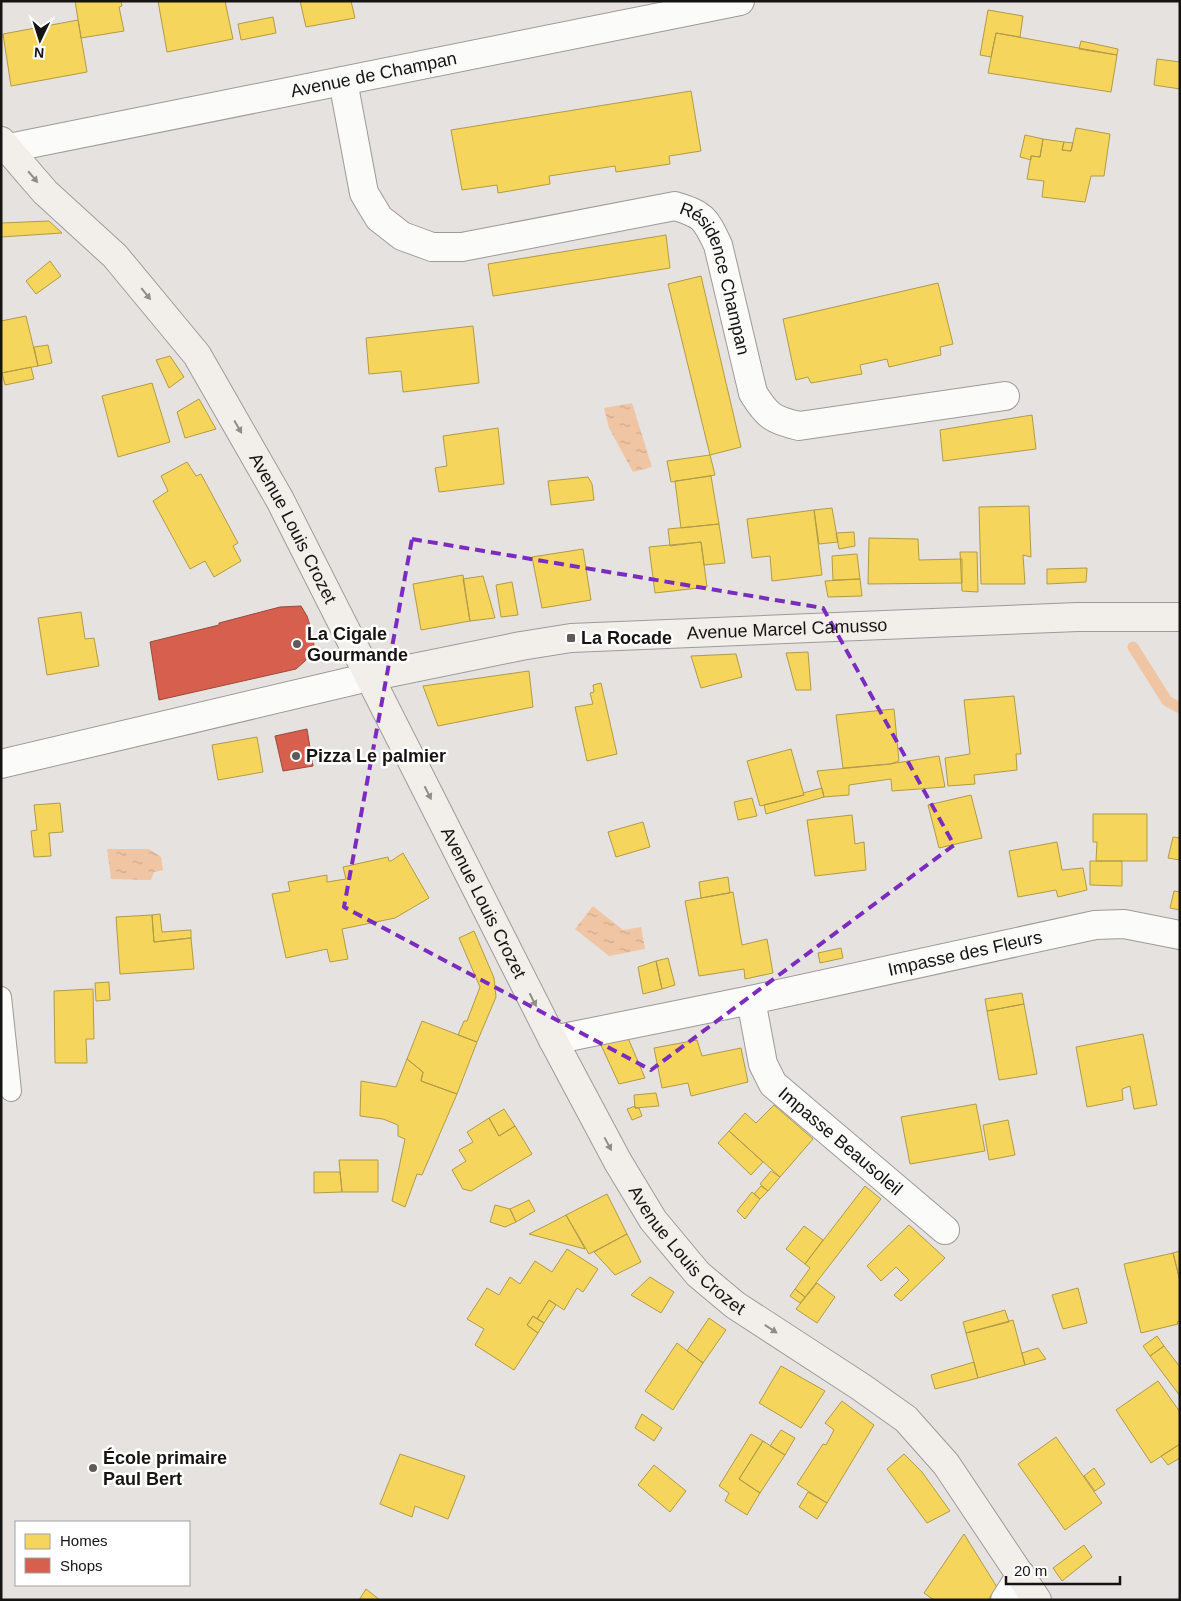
<svg xmlns="http://www.w3.org/2000/svg" width="1181" height="1601" viewBox="0 0 1181 1601" font-family="Arial,sans-serif">
<style>
.water{fill:url(#water-ripples)}
.homes{fill:#f6d55c;stroke:#b29b46}
.shops{fill:#d6604d;stroke:#9c493c}
.lines{fill:none;stroke-linecap:round;stroke-linejoin:round}
.stream{stroke:#f0c5a4;stroke-width:11}
.lane-casing{stroke:#9d9b9a;stroke-width:22}
.street-casing{stroke:#9d9b9a;stroke-width:30}
.secondary-casing{stroke:#9d9b9a;stroke-width:30}
.lane{stroke:#fbfbfa;stroke-width:20}
.street{stroke:#fbfbfa;stroke-width:28}
.secondary{stroke:#f2efeb;stroke-width:28}
.oneway{fill:#8f8c8a}
.marked{fill:none;stroke:#7b2cbf;stroke-width:4;stroke-dasharray:10 6;stroke-linejoin:round}
.poi-dot{fill:#5e5c5b;stroke:#fff;stroke-width:2}
.labels{text-anchor:middle;stroke-width:5;stroke-linejoin:round;paint-order:stroke}
.street-label{font-size:18px;fill:#151413;stroke:#fff}
.poi-label{font-size:18px;font-weight:bold;fill:#151413;stroke:#fff;text-anchor:start}
</style>
<defs>
<pattern id="water-ripples" width="26" height="14" patternUnits="userSpaceOnUse" patternTransform="scale(1.25)"><rect width="26" height="14" fill="#f0c5a4"/><path d="M2 4q2-2 4 0t4 0M15 11q2-2 4 0t4 0" fill="none" stroke="#cda88c"/></pattern>
</defs>
<rect width="100%" height="100%" fill="#e5e2e0"/>
<path class="water" d="M632,403L652,467L633,472L609,428L604,408Z
M107,849H149L161,857L163,870L154,872L151,880L111,879Z
M593,906L623,930L641,927L645,949L609,956L575,929Z"/>
<path class="homes" d="M75,1H121L122,6L119,7L124,31L81,38Z
M158,1H225L233,39L167,52Z
M300,1H351L355,18L306,27Z
M988,10L1023,16L1020,37L996,33L991,57L980,55Z
M273,17L276,33L241,40L238,24Z
M78,20L87,72L11,86L3,34Z
M996,33L1117,55L1111,92L988,73Z
M1081,41L1118,49L1117,55L1079,49Z
M1157,59L1180,62V89L1154,85Z
M691,91L701,151L669,156L670,164L616,172L615,166L549,176L550,184L498,193L497,185L462,190L451,130Z
M1076,128L1110,134L1104,176H1091L1085,202L1042,197L1044,181L1027,179L1031,156L1040,157L1043,139L1064,142L1062,150L1071,151Z
M1025,135L1043,139L1040,157L1031,156V160L1020,157Z
M1064,142L1073,143L1071,151L1062,150Z
M49,221L62,233L1,237V223Z
M666,235L670,268L493,296L488,264Z
M50,261L61,276L36,294L26,281Z
M701,276L741,447L710,455L668,284Z
M938,283L953,344L940,347L941,355L889,367L887,359L860,365L862,374L811,383L808,377L796,380L783,319Z
M26,316L38,366L1,373V321Z
M473,326L479,383L403,392L401,371L369,374L366,338Z
M48,345L52,363L38,366L34,347Z
M170,356L184,377L169,388L156,360Z
M31,367L34,379L5,385L2,373Z
M152,383L170,442L118,457L102,396Z
M199,399L216,429L185,438L177,412Z
M1032,415L1036,449L943,461L940,430Z
M498,428L504,484L439,492L435,468L447,466L443,436Z
M710,455L715,475L671,482L667,461Z
M187,462L196,476L201,474L238,543L233,546L241,561L214,577L205,561L190,569L153,501L168,491L161,476Z
M711,476L719,524L681,528L675,481Z
M588,477L592,484L594,500L551,505L548,481Z
M1029,506L1031,557L1023,555L1025,584H981L979,507Z
M832,508L838,542L819,544L814,510Z
M814,510L822,575L772,581L770,556L752,558L747,519Z
M719,524L725,563L704,565L701,542L670,546L668,529Z
M854,532L855,546L839,549L836,533Z
M869,538L918,539L919,560L962,559V583L868,584Z
M701,542L707,587L655,593L649,547Z
M583,549L591,600L542,608L532,557Z
M960,552H977L978,592L962,591Z
M857,554L860,579L833,580L832,556Z
M1087,568L1086,582L1047,584V569Z
M463,575L470,621L421,630L413,584Z
M483,576L495,618L470,621L463,579Z
M860,579L862,596L828,597L825,581Z
M512,582L518,615L501,617L496,585Z
M81,612L85,639L94,638L99,666L47,675L38,618Z
M808,652L811,690H796L786,653Z
M736,654L742,677L701,688L691,656Z
M529,671L533,707L438,726L423,686Z
M601,683L617,754L587,761L575,707L593,704L590,693L594,692L593,685Z
M1014,696L1021,754H1016L1017,770L974,775L975,784L948,786L945,758L970,754L964,700Z
M894,709L899,761L890,764L843,768L836,715Z
M257,737L263,772L218,780L212,745Z
M791,749L804,795L760,806L747,761Z
M939,756L945,787L892,791L891,779L849,785V795L824,797L817,771L890,764Z
M822,788L824,797L766,814L764,805L804,795L803,793Z
M971,795L982,838L939,848L928,805Z
M752,798L757,816L738,820L734,802Z
M60,803L63,832L49,833L51,856L34,857L31,831L37,830L34,805Z
M1093,814H1147V861H1096L1097,842H1093Z
M852,815L855,844L864,842L866,870L815,876L807,820Z
M643,822L650,847L616,857L608,832Z
M1173,837L1180,838V860L1168,858Z
M1057,842L1062,870L1083,868L1087,890L1058,897L1056,890L1018,897L1009,851Z
M403,853L429,898L395,918L342,929L348,959L330,962L327,949L286,958L272,894L290,891L288,882L327,875V882L346,879L343,867L388,857L389,861H391Z
M1090,861H1122V886L1090,885Z
M728,877L730,893L701,898L699,882Z
M1174,891L1180,892V910L1170,908Z
M733,892L742,945L767,939L773,973L745,979L744,969L699,976L685,901Z
M160,914L162,932L191,930V938L154,942L152,915Z
M152,915L154,942L191,938L194,969L120,974L116,917Z
M474,931L494,978L496,997L477,1042L458,1035L464,1021H467L480,987L459,938Z
M841,948L843,958L820,963L818,953Z
M668,958L675,985L662,989L656,961Z
M656,961L662,989L643,994L638,967Z
M109,982L110,1000L96,1001L95,983Z
M93,989L94,1039H86L87,1063H55L54,991Z
M1022,993L1024,1004L987,1011L985,999Z
M1024,1004L1037,1074L999,1080L987,1011Z
M422,1021L477,1042L457,1094L421,1081L423,1072L407,1059Z
M1143,1034L1157,1105L1134,1109L1130,1086L1122,1089L1123,1100L1087,1107L1076,1047Z
M628,1038L645,1078L619,1084L600,1043Z
M697,1040L702,1056L741,1048L748,1082L691,1096L688,1083L662,1088L654,1048Z
M407,1059L423,1072L421,1081L457,1094L422,1175L417,1174L405,1207L392,1201L405,1139L398,1136V1125L383,1119L360,1116L361,1081L396,1087Z
M656,1093L659,1106L635,1108L634,1095Z
M976,1104L985,1151L910,1164L901,1117Z
M774,1105L813,1139L780,1177L729,1131L745,1113L756,1123Z
M635,1106V1108H639L642,1116L632,1120L627,1109Z
M504,1109L515,1126L499,1136L489,1118Z
M489,1118L499,1136L515,1126L532,1154L471,1191L463,1189L452,1170L466,1161L459,1150L473,1142L467,1132Z
M1008,1120L1015,1155L989,1160L983,1125Z
M729,1131L763,1162L751,1175L718,1143Z
M339,1160H378V1192H342Z
M771,1171L780,1177L768,1191L760,1184Z
M314,1172H340L342,1192L314,1193Z
M761,1186L768,1191L760,1199L754,1194Z
M865,1186L881,1199L805,1297L795,1289L810,1268L805,1264Z
M752,1192L760,1199L745,1219L737,1211Z
M607,1194L627,1234L589,1254L566,1215Z
M529,1200L535,1211L516,1222L510,1209Z
M495,1205L510,1209L516,1222L505,1227L490,1222Z
M566,1215L585,1249L529,1234L551,1223Z
M909,1225L945,1258L901,1301L894,1295L909,1280L896,1267L881,1281L867,1266Z
M804,1226L823,1240L805,1264L786,1249Z
M627,1234L641,1262L615,1275L594,1252Z
M567,1249L598,1269L583,1292L577,1288L564,1310L549,1300L537,1319L533,1316L527,1325L538,1333L514,1370L475,1345L484,1329L467,1319L487,1288L499,1295L510,1277L520,1284L535,1261L552,1272Z
M1180,1251V1281L1173,1253Z
M1173,1253L1180,1281V1321L1177,1322L1178,1324L1141,1333L1124,1264Z
M650,1277L674,1292L661,1313L631,1295Z
M817,1283L835,1297L817,1323L796,1309Z
M1078,1288L1087,1323L1063,1329L1052,1295Z
M795,1289L805,1297L800,1303L790,1296Z
M549,1300L556,1305L544,1323L537,1319Z
M1005,1310L1009,1322L966,1333L963,1322Z
M533,1316L544,1323L538,1333L527,1325Z
M709,1318L726,1330L703,1363L687,1351Z
M1013,1320L1025,1365L978,1378L966,1333Z
M1157,1336L1164,1346L1150,1356L1143,1346Z
M677,1343L703,1363L673,1410L645,1391Z
M1164,1346L1180,1367V1396L1150,1356Z
M1038,1348L1046,1359L1025,1365L1022,1353Z
M974,1362L978,1378L935,1389L931,1375Z
M781,1366L825,1391L801,1428L759,1403Z
M1158,1381L1180,1412V1444L1151,1463L1116,1410Z
M842,1401L874,1425L827,1503L797,1484L823,1444L826,1445L834,1430L825,1423Z
M642,1414L662,1428L654,1441L635,1428Z
M781,1430L795,1438L785,1455L770,1446Z
M751,1434L763,1441L739,1479L760,1493L747,1515L725,1501L729,1493L719,1486Z
M1056,1437L1102,1503L1065,1530L1018,1464Z
M763,1441L785,1455L760,1493L739,1479Z
M1180,1444V1458L1168,1465L1161,1456Z
M400,1454L465,1476L448,1519L415,1506L412,1517L380,1504Z
M904,1454L922,1472L950,1511L927,1523L887,1469Z
M654,1465L686,1491L670,1512L638,1485Z
M1094,1468L1105,1484L1095,1491L1084,1476Z
M808,1492L827,1503L817,1519L799,1507Z
M964,1534L997,1587L988,1600H934L924,1593Z
M1084,1545L1092,1557L1062,1581L1053,1568Z
M366,1589L380,1600H359Z"/>
<path class="shops" d="M301,606L307,616L313,635L314,647L305,661L296,669L159,700L150,642L219,625V623L280,607Z
M307,729L313,766L283,771L275,736Z"/>
<g class="lines">
<path class="stream" d="M1133,647L1167,701L1180,708"/>
<g class="lane-casing">
<path id="lane" d="M1,997L11,1091"/>
</g>
<g class="street-casing">
<g id="street">
<path id="s1" d="M343,81L364,193L379,218L402,236L432,247H462L675,206C704,215 705,218 718,245L753,393C767,416 773,420 799,426L1005,396"/>
<path id="s2" d="M9,148L740,1"/>
<path d="M1,764L369,677"/>
<path id="s3" d="M751,1000L763,1064L773,1084L945,1230"/>
<path id="s4" d="M553,1040L751,1000L1095,925L1124,924L1180,935"/>
<path d="M1005,1600L1021,1575"/>
</g>
</g>
<g class="secondary-casing">
<g id="secondary">
<path id="s5" d="M1,141L45,192L115,256L197,355L280,500L553,1040L618,1162L653,1220L698,1274L735,1305L861,1387L906,1419L946,1464L1037,1600"/>
<path id="s6" d="M369,677L521,646L571,638L1078,617H1180"/>
</g>
</g>
<use href="#lane" class="lane"/>
<use href="#street" class="street"/>
<use href="#secondary" class="secondary"/>
</g>
<defs><path id="oneway-solid" d="M-6-.8H1V-3.2L6.5 0L1 3.2V.8H-6Z" transform="scale(1.25)"/></defs>
<g class="oneway">
<use href="#oneway-solid" transform="translate(33 177) rotate(50)"/>
<use href="#oneway-solid" transform="translate(146 294) rotate(51)"/>
<use href="#oneway-solid" transform="translate(238 427) rotate(60)"/>
<use href="#oneway-solid" transform="translate(428 793) rotate(63)"/>
<use href="#oneway-solid" transform="translate(533 1000) rotate(63)"/>
<use href="#oneway-solid" transform="translate(608 1144) rotate(62)"/>
<use href="#oneway-solid" transform="translate(771 1329) rotate(33)"/>
</g>
<path class="marked" d="M412,539L823,608L954,845L651,1070L344,907Z"/>
<g class="poi-dot">
<rect x="566" y="633" width="10" height="10" rx="2.5"/>
<circle cx="297" cy="644" r="5"/>
<circle cx="296" cy="756" r="5"/>
<circle cx="93" cy="1468" r="5"/>
</g>
<g class="labels">
<g class="street-label">
<text dy="6" stroke="none"><textPath href="#s2" startOffset="372">Avenue de Champan</textPath></text>
<text dy="6" stroke="none"><textPath href="#s1" startOffset="541">Résidence Champan</textPath></text>
<text dy="6" stroke="none"><textPath href="#s5" startOffset="489">Avenue Louis Crozet</textPath></text>
<text dy="6" stroke="none"><textPath href="#s6" startOffset="422">Avenue Marcel Camusso</textPath></text>
<text dy="6" stroke="none"><textPath href="#s5" startOffset="909">Avenue Louis Crozet</textPath></text>
<text dy="6" stroke="none"><textPath href="#s4" startOffset="421">Impasse des Fleurs</textPath></text>
<text dy="6" stroke="none"><textPath href="#s3" startOffset="176">Impasse Beausoleil</textPath></text>
<text dy="6" stroke="none"><textPath href="#s5" startOffset="1314">Avenue Louis Crozet</textPath></text>
</g>
<g class="poi-label">
<text x="307" y="640">La Cigale<tspan x="307" dy="21">Gourmande</tspan></text>
<text x="581" y="644">La Rocade</text>
<text x="306" y="762">Pizza Le palmier</text>
<text x="103" y="1464">École primaire<tspan x="103" dy="21">Paul Bert</tspan></text>
</g>
</g>
<rect width="1181" height="1601" fill="none" stroke="#151413" stroke-width="5"/>
<rect x="15" y="1521" width="175" height="65" fill="#ffffff" stroke="#a1a1a1"/>
<rect x="25" y="1534" width="25" height="15" fill="#f6d55c" stroke="#a1a1a1"/>
<text x="60" y="1546" font-size="15" fill="#151413">Homes</text>
<rect x="25" y="1558" width="25" height="15" fill="#d6604d" stroke="#a1a1a1"/>
<text x="60" y="1571" font-size="15" fill="#151413">Shops</text>
<g transform="translate(40 40) rotate(184)" stroke="#ffffff" stroke-width="4" paint-order="stroke">
<path d="M0-4L9 19L0 12L-9 19Z" fill="#151413"/>
<text y="-8" font-size="14" font-weight="bold" text-anchor="middle" fill="#151413">N</text>
</g>
<path d="M1006 1576v8h114v-8" fill="none" stroke="#151413" stroke-width="2.5"/>
<text x="1014" y="1576" font-size="15" fill="#151413" stroke="#ffffff" stroke-width="4" paint-order="stroke">20 m</text>
</svg>
